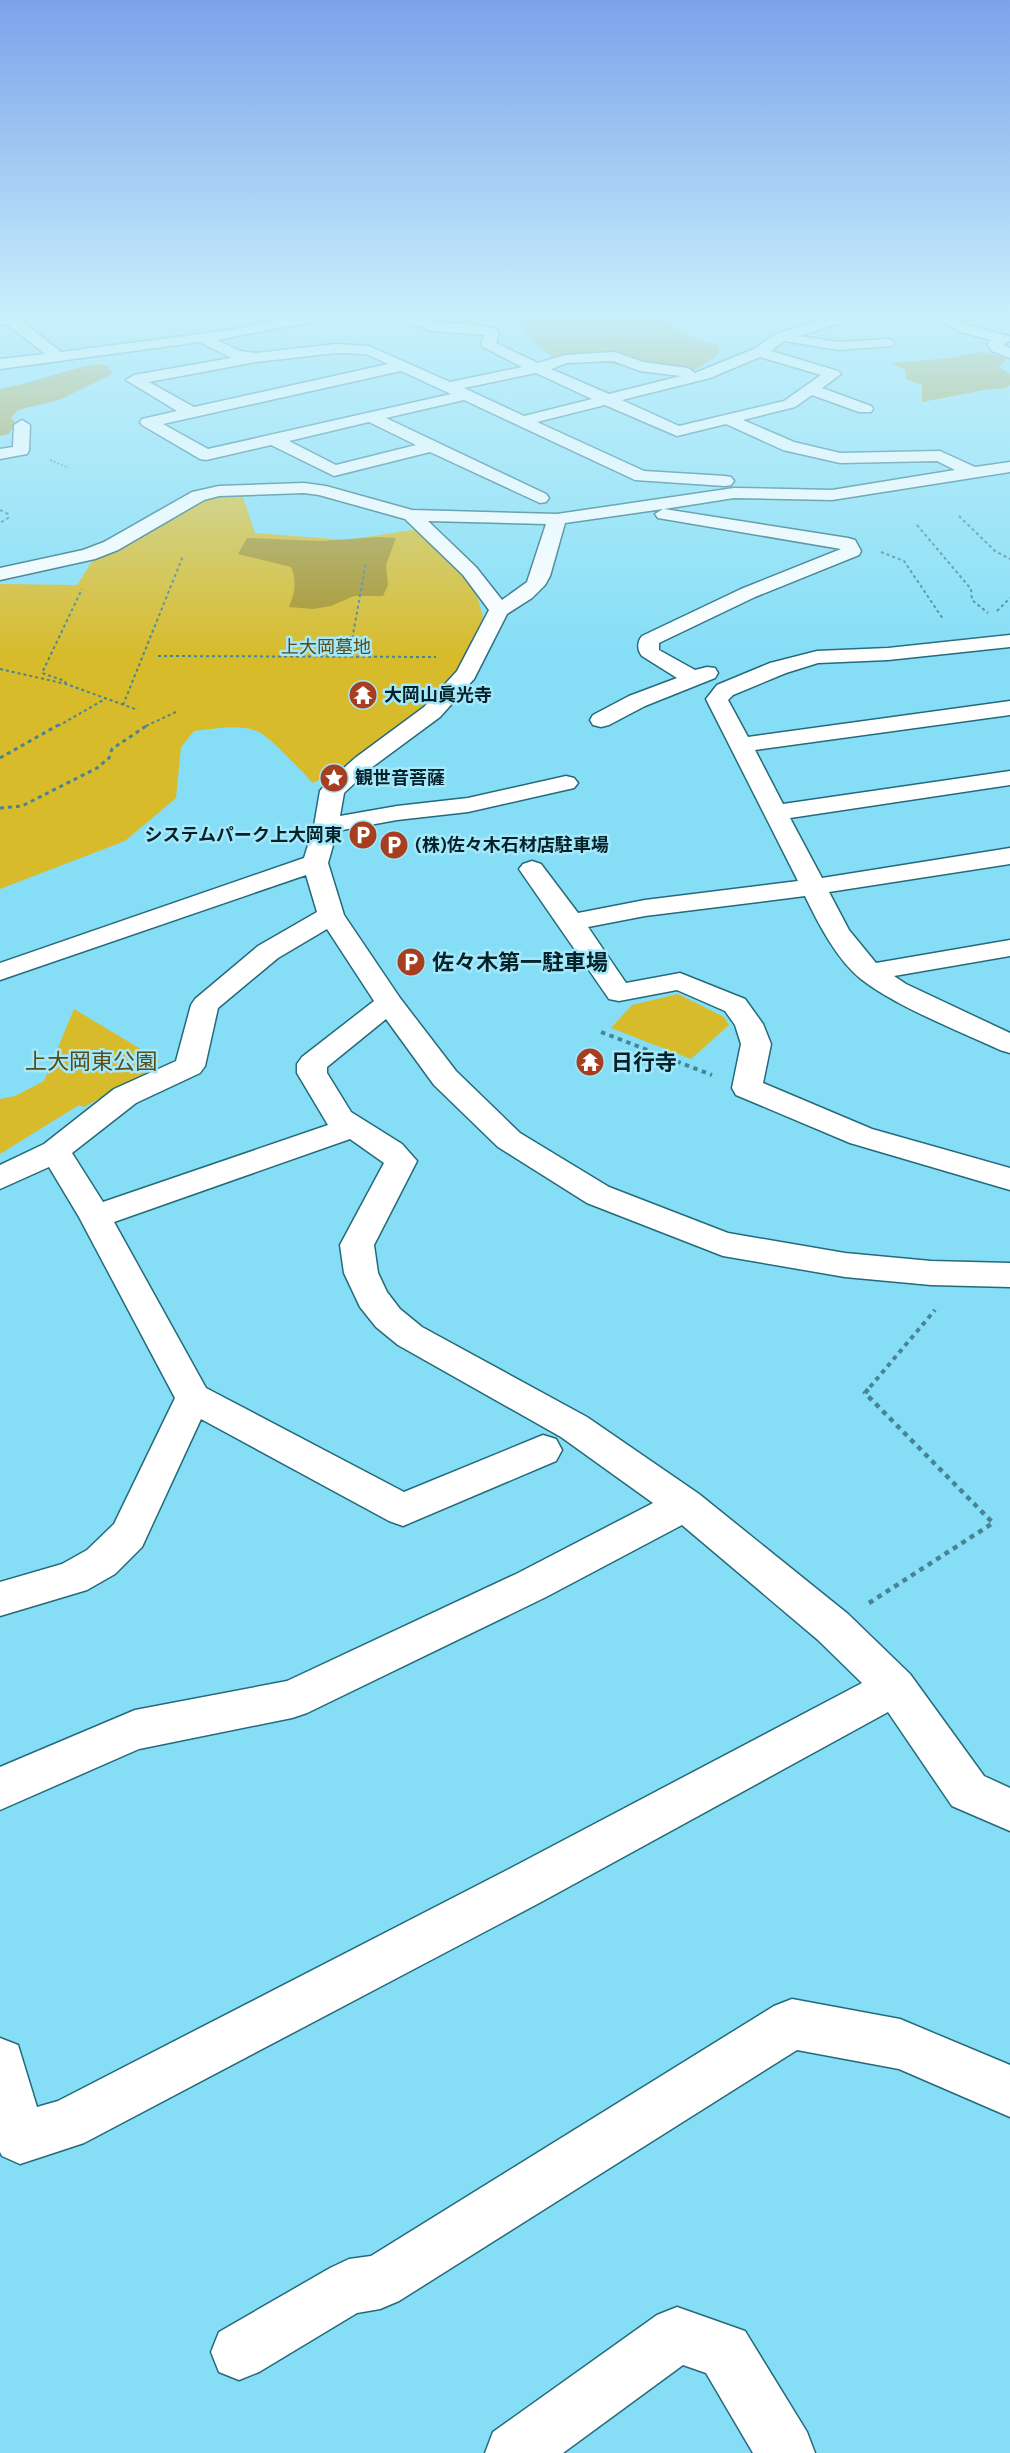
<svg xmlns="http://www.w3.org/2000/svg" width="1010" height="2453" viewBox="0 0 1010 2453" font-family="Figtree,'Noto Sans JP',sans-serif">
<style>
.green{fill:#d8bb2b}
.forest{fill:#a99327}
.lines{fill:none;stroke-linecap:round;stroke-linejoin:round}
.minor-casing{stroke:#246a7b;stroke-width:3}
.path-far4{stroke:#488494;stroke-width:1.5;stroke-dasharray:2 2;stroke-linecap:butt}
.path-far3{stroke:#488494;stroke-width:2;stroke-dasharray:3 3;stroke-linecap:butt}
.path-far2{stroke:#488494;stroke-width:3;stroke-dasharray:4 4;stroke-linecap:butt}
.path-far1{stroke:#488494;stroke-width:4;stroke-dasharray:4.5 4.5;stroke-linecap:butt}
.path{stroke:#488494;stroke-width:4.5;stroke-dasharray:5 5;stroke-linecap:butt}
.minor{fill:#fff;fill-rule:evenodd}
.labels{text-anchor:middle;stroke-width:5;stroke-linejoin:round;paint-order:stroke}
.far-park-label{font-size:18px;fill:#584c16;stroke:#a4e8fb}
.far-poi-label{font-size:18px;font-weight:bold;fill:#052229;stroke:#a4e8fb;text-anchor:start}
.poi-label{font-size:22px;font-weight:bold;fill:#052229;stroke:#a4e8fb;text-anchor:start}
.park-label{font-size:22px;fill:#584c16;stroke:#a4e8fb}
</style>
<rect width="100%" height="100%" fill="#85def6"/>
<path class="green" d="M241,491L255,533L347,540L418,529L462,569L476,592L483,617L460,673L434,705L341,775H329L313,783C301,771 271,738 259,732C241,723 212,729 194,731L181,747L176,798L125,841L0,889V584L77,585L93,560L125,544L212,495Z
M678,994L724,1017L729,1025L691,1059L611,1028L632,1005Z
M74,1009L159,1060L156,1067L84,1107L79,1105L0,1154V1099L15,1096L44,1081Z"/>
<path class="forest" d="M510,314H653C674,330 694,339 719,346L718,355L693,371L665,373L595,361L559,363L533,341L516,318Z
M981,352L1007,358L999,367L1010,374V385L1006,388L984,390L922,402V385L906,379L905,370L891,363L950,358Z
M97,364L108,366L112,374L59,400L18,410L11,418L15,422L9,434L0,436V389C33,383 64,370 97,364Z
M378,537L396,538L386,565L388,585L383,596H354L331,606L313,609L289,607C295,592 297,582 291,567L238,554L247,538L322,541Z"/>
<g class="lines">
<g class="minor-casing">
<path id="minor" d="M112,314H129L131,317L124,321Z
M311,314H340L333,318L217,340L240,351L256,353L336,344L369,346L450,382L522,367L483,347L481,344L484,335L432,331L392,317L390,314H410L434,323L470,324L497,329L499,332L496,343L538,363L565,355L615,352L643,362L688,368L695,373L754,349L776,334L840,314H861L859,317L799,336L839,342L887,339L892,340L894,343L892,346L839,350L784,341L771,351L838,371L841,374L822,388L871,406L873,409L871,412H859L812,395L795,407L743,420L794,442L840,453L940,451L975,467L1010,462V472L832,500L734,498L664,509L848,538L855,540L861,551L859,555L755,597L659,643V650L695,670L707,667L715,668L718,673L715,678L645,706L609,725L601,727L593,725L590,720L593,715L629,696L677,678L642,656C637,650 637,642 642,636L741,589L841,549L658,518L655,514L663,509L565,523L550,576L545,585L532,598L507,614L474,679L440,717L371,768L344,793L340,816L397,806L468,798L566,776L574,778L578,783L574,788L468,812L397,820L337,831L328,863L344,915L400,998L456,1071L520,1133L609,1187L728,1233L845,1253L931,1261L1010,1263V1287L931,1285L845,1277L723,1256L587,1203L498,1147L434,1085L386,1019L327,1067V1073L351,1112L402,1144L417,1161L374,1245L378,1273L387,1292L400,1309L422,1327L587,1417L699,1494L848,1614L910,1674L984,1776L1010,1788V1831L952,1806L888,1712L543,1901L84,2143L20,2164L2,2156L0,2152V2038L18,2045L37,2107L58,2101L509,1869L862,1683L818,1640L682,1525L546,1597L307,1713L292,1718L139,1749L0,1810V1767L135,1710L287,1681L518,1573L653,1503L561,1437L398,1345L376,1327L360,1307L344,1273L340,1245L384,1163L350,1139L114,1222L206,1388L404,1492L543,1435L556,1439L562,1450L556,1461L403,1526L389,1521L201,1419L142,1547L115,1574L87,1590L0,1616V1582L62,1564L87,1550L114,1524L175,1398L79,1217L49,1167L0,1189V1165L44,1144L114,1089L176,1061L191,1005L195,999L258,946L317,912L306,875L0,980V963L304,858L314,826L320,791L324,786L355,758L424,707L457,671L489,610L463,575L405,519L319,495L304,493L219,496L204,500L118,550L95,559L0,580V568L83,550L104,542L192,492L219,486L304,483L326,486L412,510L557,514L734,488L832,490L955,470L937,461L840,463L783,450L726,424L677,436L605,405L537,422L644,471L725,476L731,477L734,481L731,485L725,486L635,480L464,400L386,418L546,494L549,498L546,502L540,503L430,452L334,476L271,445L206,460L200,459L142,425L140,422L142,419L177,411L126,380L134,375L231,358L200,342L0,369V359L45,354L7,324L0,325V317L15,316L61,352L230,330ZM336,353L366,354L388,364L194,407L149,382L256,362ZM760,357L821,375L784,401L679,426L622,400L710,378ZM613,361L640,371L681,376L609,394L551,369L567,363ZM401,371L451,394L208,449L163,424ZM536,373L592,399L524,416L464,388ZM369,422L416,445L336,465L289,441ZM428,521L546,524L527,582L502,600L476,567ZM327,929L374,1001L302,1057L297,1064V1073L328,1125L103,1202L72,1153L136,1103L200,1073L205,1066L218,1008L278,958Z
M928,314H946L970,326L1009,336L1010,341L1003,345L1010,348V358L992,351L987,344L991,340L960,332Z
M22,420L30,425L29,450L27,454L0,459V449L13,447L14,425Z
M1010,635V647L888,660L818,663L786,673L733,695L728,700L748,737L1010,701V715L755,750L783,804L1010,771V785L790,818L822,878L1010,848V864L829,892L849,930L876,963L1010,940V956L894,976L906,984L1010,1033V1053L1000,1050C957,1030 897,1007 861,979C837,960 818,923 805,896L645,916L588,927L626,983L680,973L745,999L763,1024L771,1044L763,1083L872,1129L1010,1168V1190L850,1143L736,1095L732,1088L741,1044L735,1025L725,1011L677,990L619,1001L609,999L519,869L523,864L532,861L541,864L578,913L645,900L798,881L706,699L717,685L770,663L817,651L888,648Z
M792,1999L900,2019L1010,2065V2117L899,2069L797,2050L399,2301L380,2309L357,2313L259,2372L239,2380L219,2372L211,2352L219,2332L330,2268L349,2259L371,2256L774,2006Z
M677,2307L745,2331L807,2432L815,2453H753L706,2373L683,2365L563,2453H485L493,2432L657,2315Z"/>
</g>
<path class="path-far4" d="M50,460L69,468"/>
<path class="path-far3" d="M0,510L8,514V518L0,523
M959,516L995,551L1010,559
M917,525L971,589L972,600L988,613
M881,552L904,561L943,619
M997,611L1010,598
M158,656L436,657
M349,656L366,563
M0,669L66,684L138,710
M66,684L65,681L42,673L82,589
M123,705L183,556
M58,726L105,699
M146,726L178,711"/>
<path class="path-far2" d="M0,758L60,724
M0,808L22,806L97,768L109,758L112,749L149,724"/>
<path class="path-far1" d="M601,1032L712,1075
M870,1387L935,1310"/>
<path class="path" d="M869,1603L993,1523L865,1393L871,1386"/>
<use href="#minor" class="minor"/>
</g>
<linearGradient id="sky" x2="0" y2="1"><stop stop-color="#7ca2eb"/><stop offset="0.48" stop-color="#c8f0fb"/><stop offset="1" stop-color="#c8f0fb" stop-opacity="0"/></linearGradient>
<rect width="1010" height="657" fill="url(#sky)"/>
<defs>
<g id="temple-disc" transform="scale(1.5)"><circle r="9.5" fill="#a63e1f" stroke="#a4e8fb"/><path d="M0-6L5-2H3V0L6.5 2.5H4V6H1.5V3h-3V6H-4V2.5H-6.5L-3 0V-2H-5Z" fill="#fff"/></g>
<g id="sight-disc" transform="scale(1.5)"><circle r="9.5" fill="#a63e1f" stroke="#a4e8fb"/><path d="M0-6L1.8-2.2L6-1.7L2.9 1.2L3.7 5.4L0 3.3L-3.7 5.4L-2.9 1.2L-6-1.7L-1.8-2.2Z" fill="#fff"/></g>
<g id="parking-disc" transform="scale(1.5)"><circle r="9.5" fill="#a63e1f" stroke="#a4e8fb"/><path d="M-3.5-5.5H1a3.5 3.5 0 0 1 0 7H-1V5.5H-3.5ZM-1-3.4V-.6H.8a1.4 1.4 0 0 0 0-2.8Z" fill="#fff"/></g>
</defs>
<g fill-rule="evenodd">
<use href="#temple-disc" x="363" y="695"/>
<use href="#sight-disc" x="334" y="778"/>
<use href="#parking-disc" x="363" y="835"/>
<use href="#parking-disc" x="394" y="845"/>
<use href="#parking-disc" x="411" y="962"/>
<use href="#temple-disc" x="590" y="1062"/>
</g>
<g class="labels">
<g class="far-park-label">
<text x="326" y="653">上大岡墓地</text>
</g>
<g class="far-poi-label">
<text x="384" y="701">大岡山眞光寺</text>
<text x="355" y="784">観世音菩薩</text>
<text x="342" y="841" text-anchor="end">システムパーク上大岡東</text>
<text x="415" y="851">(株)佐々木石材店駐車場</text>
</g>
<g class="poi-label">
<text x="432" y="970">佐々木第一駐車場</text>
<text x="611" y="1070">日行寺</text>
</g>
<g class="park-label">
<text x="91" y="1069">上大岡東公園</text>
</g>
</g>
</svg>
